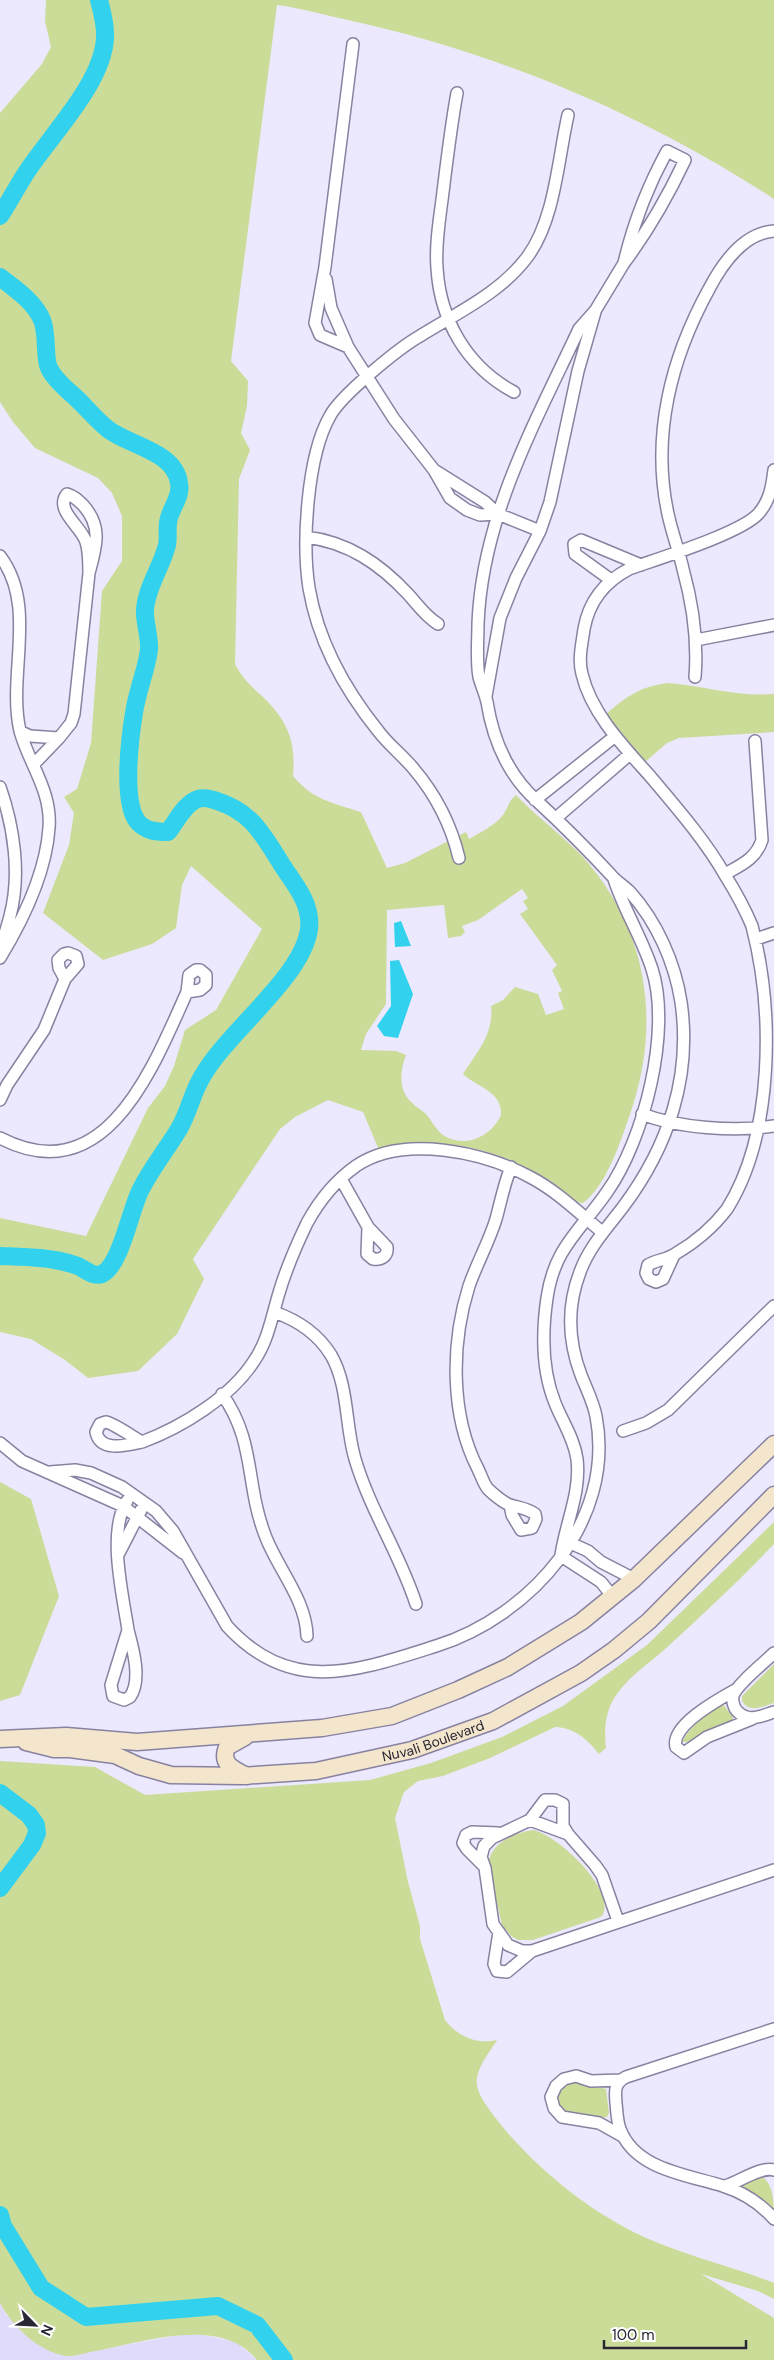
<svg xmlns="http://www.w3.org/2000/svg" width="774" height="2360" viewBox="0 0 774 2360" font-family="'DM Sans',sans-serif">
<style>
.built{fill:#e0dafb}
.green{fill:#cbdc98;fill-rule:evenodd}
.water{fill:#32d2ee}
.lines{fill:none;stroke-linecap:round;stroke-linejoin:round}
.river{stroke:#32d2ee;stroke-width:18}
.minor-casing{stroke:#8882a1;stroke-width:14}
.secondary-casing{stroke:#8882a1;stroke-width:19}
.minor{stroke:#fff;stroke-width:11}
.secondary{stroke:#f4e6cd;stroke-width:16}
.labels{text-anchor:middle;stroke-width:4;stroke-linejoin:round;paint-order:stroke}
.street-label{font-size:14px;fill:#292733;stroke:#fff}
</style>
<rect width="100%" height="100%" fill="#ece8fd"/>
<path class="built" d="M0,2303L6,2315L66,2356L192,2333L236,2342L257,2360H0Z"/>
<path class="green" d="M46,0H774V199C644,114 499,53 348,20C324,15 301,8 277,5L231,361L248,381L247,406L241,433L250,450L239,479L235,664C242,678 251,686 262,696C288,721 296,741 293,776C313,800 333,803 361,812L387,868L405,863L466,832L469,839C481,832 494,826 503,815C509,807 508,801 516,795C537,817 562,835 583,857C649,931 662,1025 629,1117C620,1143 606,1186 583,1203C575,1204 545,1179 535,1173C492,1146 428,1135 379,1150L363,1112L328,1100L295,1117L280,1129L193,1259L204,1279L177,1334L138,1371L88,1378L65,1360L31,1339L0,1332V1218L86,1236L148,1108L165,1086L174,1066L185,1030L216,1010L262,929L191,866L182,885L176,928L152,944L103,960L43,913L69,845L74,813L64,797L77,789L91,743L102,591L122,561V516L112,493L98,478L35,448L13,422L0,402V113L42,64L51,47L45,21ZM522,889L528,898L523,901L528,909L520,914L557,965L552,970L562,991L558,993L564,1009L546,1015L538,994L515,987L503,1000L491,1006C494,1034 477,1052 463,1074C478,1088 502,1091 501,1115C491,1137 465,1149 443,1135C436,1130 432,1121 426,1114C422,1110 416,1107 411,1102C398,1089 400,1071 406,1055L396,1051L361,1050L366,1034L386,1004L387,910L444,905L448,938L461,936L465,932L462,926L478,920Z
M668,683C706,686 735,697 774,694V732L679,738L667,743L645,762L605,715C627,696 639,687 668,683Z
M0,1482L31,1499L59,1596L20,1695L0,1701Z
M774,1522V1544C739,1581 702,1615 664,1650C646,1666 626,1678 613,1700C605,1715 604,1731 606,1748L599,1754C587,1739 575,1728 555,1727L490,1758L443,1776L418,1781L404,1792L395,1818L408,1882L420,1926V1939L445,2020C457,2036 477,2045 497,2040C490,2052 475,2069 477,2085C478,2098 499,2122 507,2132C550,2181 605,2223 666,2246C702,2260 739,2269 774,2283V2299L758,2291L701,2274L774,2318V2360H257C221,2315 144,2342 96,2351C87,2352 75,2357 66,2356C39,2352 12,2326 0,2303V1761L95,1767L145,1795L370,1780L431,1763L502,1737L563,1706L647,1645Z
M774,1664V1703C763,1706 750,1714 742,1701V1696Z
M723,1704L733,1717L732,1722L710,1729L688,1742H683C684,1731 713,1709 723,1704Z
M533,1830C556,1834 618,1890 602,1916L598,1918L533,1940H518L511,1936L502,1925L488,1864C491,1843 513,1833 533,1830Z
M574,2082L606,2089L609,2113L607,2117C604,2118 571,2115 567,2113C563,2111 561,2108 558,2105C556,2092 562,2085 574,2082Z
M762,2177C774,2184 774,2205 774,2220L740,2189L741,2186Z"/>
<path class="water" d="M401,921L411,946L395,947L394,923Z
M399,960L413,994L398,1038L384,1036L377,1026L391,1006L390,961Z"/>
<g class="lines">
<path class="river" d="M0,216C9,202 17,187 26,173C50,136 103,83 105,38C106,25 102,12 99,0
M0,277C15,289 34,301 42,320C48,334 44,358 49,368C54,379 66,389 74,396C86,407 97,421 109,430C131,446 175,452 179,483C182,496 172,506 169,518C166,527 169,536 167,545C162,566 147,586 145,609C144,622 150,636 149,650C146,672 137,691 134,713C130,737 122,800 137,821C145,831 156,832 168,832C176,822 185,803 198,799C203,797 211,799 217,801C252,812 263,835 282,865C295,885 312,904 309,929C303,977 226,1033 202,1077C192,1093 189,1112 179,1129C167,1149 152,1167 141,1189C131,1207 121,1265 102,1274C93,1278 83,1267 75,1265C51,1257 25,1257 0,1256
M0,1793L29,1815L36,1825L37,1833L32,1845L0,1888
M0,2215L3,2226L41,2288L86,2317L218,2306L257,2325L284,2360"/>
<g class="minor-casing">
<path id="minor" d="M457,93C451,126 447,159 443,192C440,217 435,243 437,268C440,320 467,367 514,392
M667,151L685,160C668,196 648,231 624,263C633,224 648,186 667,151Z
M326,279L331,308L348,347L394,419L434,470L450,498L467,510L480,515L498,514
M348,347L320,335L315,323L325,267L353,44
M434,470L485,502L498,514L540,531
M67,494C74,496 78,500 83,505C103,527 96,547 89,573C89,563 89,551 86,542C82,527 54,510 67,494Z
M306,537C348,542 380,564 408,594C418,605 425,616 438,624
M0,556C38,606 7,675 20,731C29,764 52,791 49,828C46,872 23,920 0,958
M611,580L575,554L574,544L581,540L641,565
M696,640L774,625
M695,677C698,640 693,605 683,569C679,551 672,533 668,514C651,436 671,358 709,289C722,264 744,233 774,231
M486,696L500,618L516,578L540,531L550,502L578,371L595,312
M21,732L30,736L59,738L34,764
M59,738L71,723L74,714L89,573
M0,787C14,827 21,875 10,916C7,928 3,939 0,950
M535,800L614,737
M556,818L630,754
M459,858C451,824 436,795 413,768C402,755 389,745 379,732C345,690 318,641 309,588C302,543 307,456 330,416C341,395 399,348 420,336C457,313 502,292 528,256C555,219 558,159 568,115
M725,874C741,865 756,859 762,840L755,741
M756,939L774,933
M68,953L76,956L78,964L65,979L59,968L58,960L64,954Z
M196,970H200L206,975V985L200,990L187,992L189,975Z
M0,1100L7,1085L44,1030L65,979
M642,1114C678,1128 735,1132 774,1126
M0,1138C106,1193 153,1067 187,992
M341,1179L368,1227L387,1247C388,1256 382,1260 373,1259L367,1254L368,1227
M674,1255L663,1279L656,1282L649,1279L646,1273L648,1265C656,1260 666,1260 675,1254C694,1243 714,1226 727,1209C774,1134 774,1011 752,926C745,909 735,891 725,875C705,840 676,807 650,776C624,747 591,713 582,674C578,659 582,644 584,629C589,601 604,582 629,569C657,559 742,533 759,513C770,500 772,486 774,470
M274,1312C297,1320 318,1334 331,1355C349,1386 345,1426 355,1459C370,1510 400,1554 416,1604
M222,1394C256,1442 245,1483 265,1535C277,1568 306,1599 307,1636
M106,1422C113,1423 133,1437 142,1442C128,1445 100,1453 96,1432L100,1424Z
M623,1431L646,1423L668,1410L774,1306
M142,1442C182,1427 231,1397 254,1361C268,1341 272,1316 279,1293C286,1269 296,1246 307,1223C319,1201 335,1181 356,1166C403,1134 484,1152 530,1177C557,1191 579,1213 602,1232
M0,1443L22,1461L123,1506L183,1553
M50,1472L75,1470L91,1473L122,1487L156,1511L173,1531L227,1626C291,1696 357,1671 436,1646C531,1616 616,1521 596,1416C593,1401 586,1388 581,1375C568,1341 567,1306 580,1272C589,1247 607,1228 623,1207C668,1147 692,1077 681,1002C675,963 657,922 630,892C624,886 617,882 611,875C587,849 563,825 537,801C507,774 493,740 487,702C485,693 481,685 479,677C476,660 478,641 478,624C482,517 535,423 579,329L595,311L624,263
M127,1501C107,1531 123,1596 128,1630
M510,1505L512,1515L521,1530L532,1528L536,1519L535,1514C527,1508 519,1508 510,1505C504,1503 493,1494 488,1489C484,1485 481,1475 478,1469C450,1415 451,1343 469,1286C477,1263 489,1242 496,1219C501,1201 504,1184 511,1167
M566,1541L588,1551L601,1562L634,1579
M119,1553L141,1510
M561,1555C566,1522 581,1492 577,1459C574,1438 562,1421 555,1403C542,1371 542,1332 547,1298C554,1248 580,1231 607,1192C644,1140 672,1030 652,969C642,938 624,910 614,879
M561,1556L601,1582L613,1597
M128,1630C133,1649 142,1680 130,1697L124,1700L113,1696L111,1685Z
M774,1653C765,1662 736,1685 733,1696C732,1701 734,1708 737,1711C748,1723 761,1716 774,1712
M737,1689C721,1698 670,1725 676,1747L684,1753L707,1737L752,1719
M530,1820L545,1800H555L563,1804V1826L568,1834
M483,1865L467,1849L463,1843L466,1835L472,1832L498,1833
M618,1921L602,1875L595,1865L568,1834L530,1820L492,1838L484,1846L481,1857L485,1868L493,1924L508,1945L522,1951H532L774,1870
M499,1932L494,1964L497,1971L507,1972L532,1951
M774,2029L626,2077C614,2083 615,2091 616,2103C617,2112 617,2121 620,2129C635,2170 689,2175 723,2186C742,2192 761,2204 774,2219
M620,2080L591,2081L576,2076L564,2079L556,2086L551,2097L554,2108L562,2117L599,2123L624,2137
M725,2186C739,2182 761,2166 774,2170"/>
</g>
<g class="secondary-casing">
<g id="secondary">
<path d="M245,1737L227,1747C220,1764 233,1769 247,1776"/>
<path d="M0,1739L66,1736L137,1742L322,1728L392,1716L458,1690L508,1667L581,1622L634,1579L774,1444"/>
<path id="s1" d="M26,1742L54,1749H70L115,1755L139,1766L171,1775L241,1776L316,1771L412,1750L493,1721L581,1673L614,1650L649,1621L774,1495"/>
</g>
</g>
<use href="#minor" class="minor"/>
<use href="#secondary" class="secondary"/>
</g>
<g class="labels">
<g class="street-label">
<text dy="5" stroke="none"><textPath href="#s1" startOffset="416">Nuvali Boulevard</textPath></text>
</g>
</g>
<g transform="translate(35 2325) rotate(114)" stroke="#ffffff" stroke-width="4" paint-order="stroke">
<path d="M0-4L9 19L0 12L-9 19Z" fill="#292733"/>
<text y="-8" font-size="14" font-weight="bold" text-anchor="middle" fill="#292733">N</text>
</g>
<path d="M604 2340v8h142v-8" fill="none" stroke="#292733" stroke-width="2.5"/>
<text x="612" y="2340" font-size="15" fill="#292733" stroke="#ffffff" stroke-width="4" paint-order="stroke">100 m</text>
</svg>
